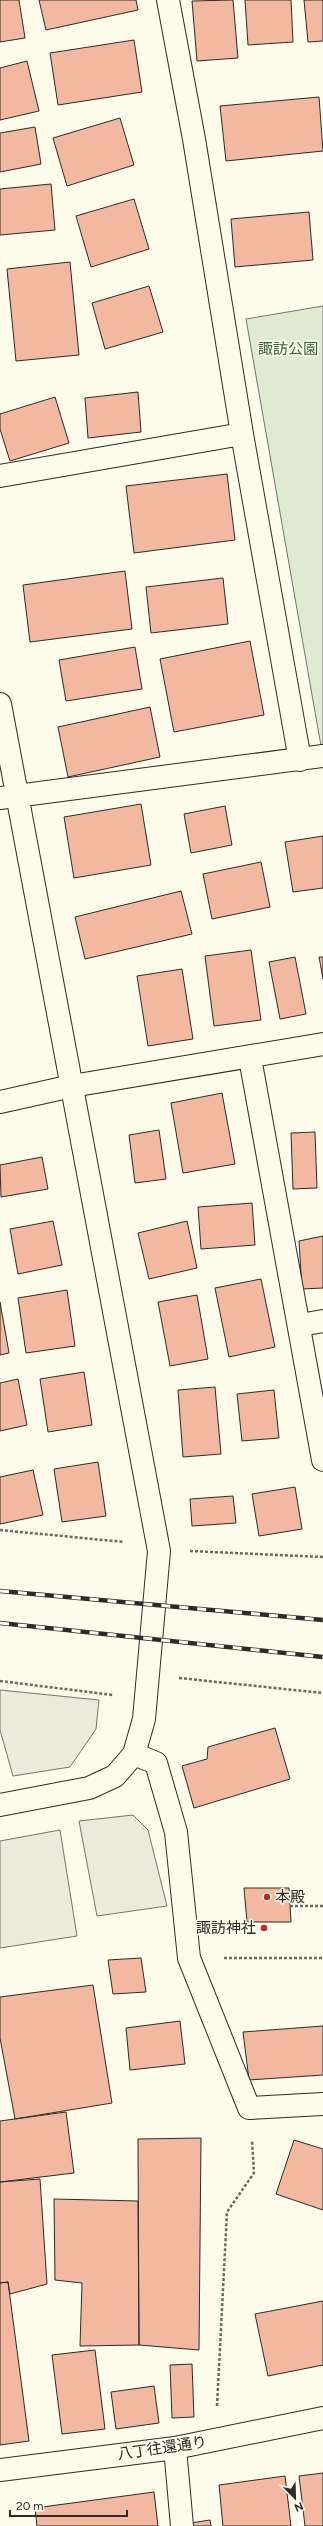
<svg xmlns="http://www.w3.org/2000/svg" width="323" height="2526" viewBox="0 0 323 2526" font-family="Figtree,'Noto Sans JP',sans-serif">
<style>
.green{fill:#deebd1;stroke:#74746e}
.parking{fill:#eceadb;stroke:#74746e}
.building{fill:#f2b8a0;stroke:#2b2b2b}
.lines{fill:none;stroke-linecap:round;stroke-linejoin:round}
.street-casing{stroke:#2b2b2b;stroke-width:24}
.secondary-casing{stroke:#2b2b2b;stroke-width:24}
.path{stroke:#6a6964;stroke-width:2.5;stroke-dasharray:3 2;stroke-linecap:butt}
.street{stroke:#fdfbea;stroke-width:22}
.secondary{stroke:#fdfbea;stroke-width:22}
.rail-casing{stroke:#2b2b2b;stroke-width:4.5}
.rail{stroke:#fdfbea;stroke-width:3;stroke-dasharray:9;stroke-linecap:butt}
.poi-dot{fill:#c62828;stroke:#fdfbea;stroke-width:1.5}
.labels{text-anchor:middle;stroke-width:3;stroke-linejoin:round;paint-order:stroke}
.park-label{font-size:15px;fill:#34623c;stroke:#fdfbea}
.poi-label{font-size:15px;fill:#2b2b2b;stroke:#fdfbea;text-anchor:start}
.street-label{font-size:15px;fill:#2b2b2b;stroke:#fdfbea}
</style>
<rect width="100%" height="100%" fill="#fdfbea"/>
<path class="green" d="M323,306V745L321,746L246,319Z"/>
<path class="parking" d="M0,1690L99,1700L96,1729L70,1767L13,1776L0,1730Z
M133,1815L148,1830L167,1906L97,1916L79,1821Z
M60,1830L77,1936L0,1948V1841Z"/>
<path class="building" d="M0,0H19L25,38L0,42Z
M39,0H136L138,10L46,30Z
M233,0L238,58L197,61L192,1Z
M245,0H291L293,42L248,45Z
M304,0H323V41L308,42Z
M134,40L142,92L58,105L50,53Z
M27,61L39,111L0,120V68Z
M319,97L323,151L226,161L220,106Z
M120,118L134,165L67,186L53,138Z
M35,127L41,164L0,172V133Z
M51,184L55,230L0,235V189Z
M134,199L149,249L91,267L76,216Z
M309,212L313,260L235,267L231,219Z
M70,262L79,355L16,361L7,269Z
M149,286L163,332L105,349L92,303Z
M138,392L141,432L88,438L85,398Z
M55,397L69,443L10,461L0,429V414Z
M227,474L235,540L134,553L126,486Z
M125,571L132,629L30,642L23,585Z
M223,578L228,624L151,633L146,587Z
M250,641L264,715L174,732L160,659Z
M135,647L142,689L66,701L59,660Z
M150,707L160,757L68,777L58,727Z
M141,804L151,865L74,878L64,817Z
M225,806L232,845L191,853L184,814Z
M323,836V888L293,892L285,842Z
M261,862L270,907L212,919L203,874Z
M181,891L192,934L85,959L75,917Z
M251,950L261,1020L214,1026L205,956Z
M295,957L306,1014L280,1019L269,962Z
M319,957H323V979Z
M182,969L193,1039L148,1046L137,976Z
M222,1093L235,1164L183,1173L171,1103Z
M159,1130L166,1179L135,1183L129,1135Z
M315,1132L317,1188L293,1189L291,1133Z
M42,1157L48,1189L1,1197L0,1165Z
M252,1203L255,1245L201,1249L198,1207Z
M53,1221L62,1265L18,1274L10,1229Z
M187,1221L197,1268L149,1279L138,1233Z
M323,1236V1288L302,1289L299,1241Z
M261,1279L275,1347L229,1357L215,1288Z
M67,1290L75,1346L26,1353L18,1298Z
M197,1295L208,1359L170,1366L158,1302Z
M0,1302L9,1353L0,1355Z
M84,1372L92,1425L48,1432L40,1379Z
M18,1379L27,1425L0,1431V1383Z
M215,1387L221,1454L183,1457L178,1390Z
M274,1390L279,1438L242,1441L237,1394Z
M98,1462L106,1516L62,1522L54,1469Z
M33,1470L43,1515L0,1524V1477Z
M295,1487L302,1529L259,1536L252,1494Z
M233,1496L236,1523L192,1526L190,1499Z
M275,1728L290,1779L194,1808L182,1766L207,1759L208,1747Z
M244,1888H289L291,1922H247Z
M141,1958L146,1992L113,1994L108,1960Z
M93,1985L112,2103L15,2119L0,2038V1997Z
M180,2021L185,2064L130,2070L126,2028Z
M323,2026V2075L249,2080L243,2032Z
M66,2112L74,2173L0,2182V2121Z
M201,2138L199,2350L139,2345L138,2139Z
M294,2140L323,2149V2210L276,2194Z
M40,2179L47,2284L10,2294L8,2282L0,2283V2182Z
M54,2199L138,2201L139,2345L80,2346L82,2283L55,2280Z
M8,2282L29,2441L0,2445V2283Z
M323,2301V2365L268,2376L255,2314Z
M95,2350L105,2429L62,2434L52,2355Z
M192,2364L194,2417L172,2418L170,2365Z
M154,2386L159,2423L116,2429L111,2392Z
M323,2473V2526H305L299,2476Z
M285,2476L291,2526H223L219,2485Z
M154,2492L158,2526H37L35,2508Z
M210,2520L211,2526H185L184,2524Z"/>
<g class="lines">
<g class="street-casing">
<path id="street" d="M242,434L300,760
M0,476L242,434L194,139L168,0
M0,798L323,756
M250,1058L323,1460
M0,1102L72,1086L323,1044
M300,1325L323,1321
M134,1754L156,1763L176,1832L189,1958L249,2108L323,2104
M175,2448L182,2526
M0,2470L175,2448L323,2418"/>
</g>
<g class="secondary-casing">
<path id="secondary" d="M0,704L159,1551L144,1719L134,1754L115,1776L89,1788L0,1805"/>
</g>
<path class="path" d="M0,1530L124,1542
M190,1551L323,1557
M179,1678L323,1693
M0,1681L113,1695
M290,1906H323
M224,1958H323
M217,2406L227,2212L254,2173L252,2140"/>
<use href="#street" class="street"/>
<use href="#secondary" class="secondary"/>
<g class="rail-casing">
<path id="rail" d="M0,1591L323,1620
M0,1623L323,1657"/>
</g>
<use href="#rail" class="rail"/>
</g>
<g class="poi-dot">
<circle cx="267" cy="1897" r="4"/>
<circle cx="264" cy="1928" r="4"/>
</g>
<g class="labels">
<g class="park-label">
<text x="288" y="354">諏訪公園</text>
</g>
<g class="poi-label">
<text x="275" y="1902">本殿</text>
<text x="256" y="1933" text-anchor="end">諏訪神社</text>
</g>
<g class="street-label">
<text transform="translate(162 2448) rotate(-8)" y="5">八丁往還通り</text>
</g>
</g>
<g transform="translate(295 2498) rotate(157)" stroke="#fdfbea" stroke-width="3" paint-order="stroke">
<path d="M0-3L7 15L0 10L-7 15Z" fill="#2b2b2b"/>
<text y="-6" font-size="11" font-weight="bold" text-anchor="middle" fill="#2b2b2b">N</text>
</g>
<path d="M10 2510v6h117v-6" fill="none" stroke="#2b2b2b" stroke-width="2"/>
<text x="16" y="2510" font-size="12" fill="#2b2b2b" stroke="#fdfbea" stroke-width="3" paint-order="stroke">20 m</text>
</svg>
